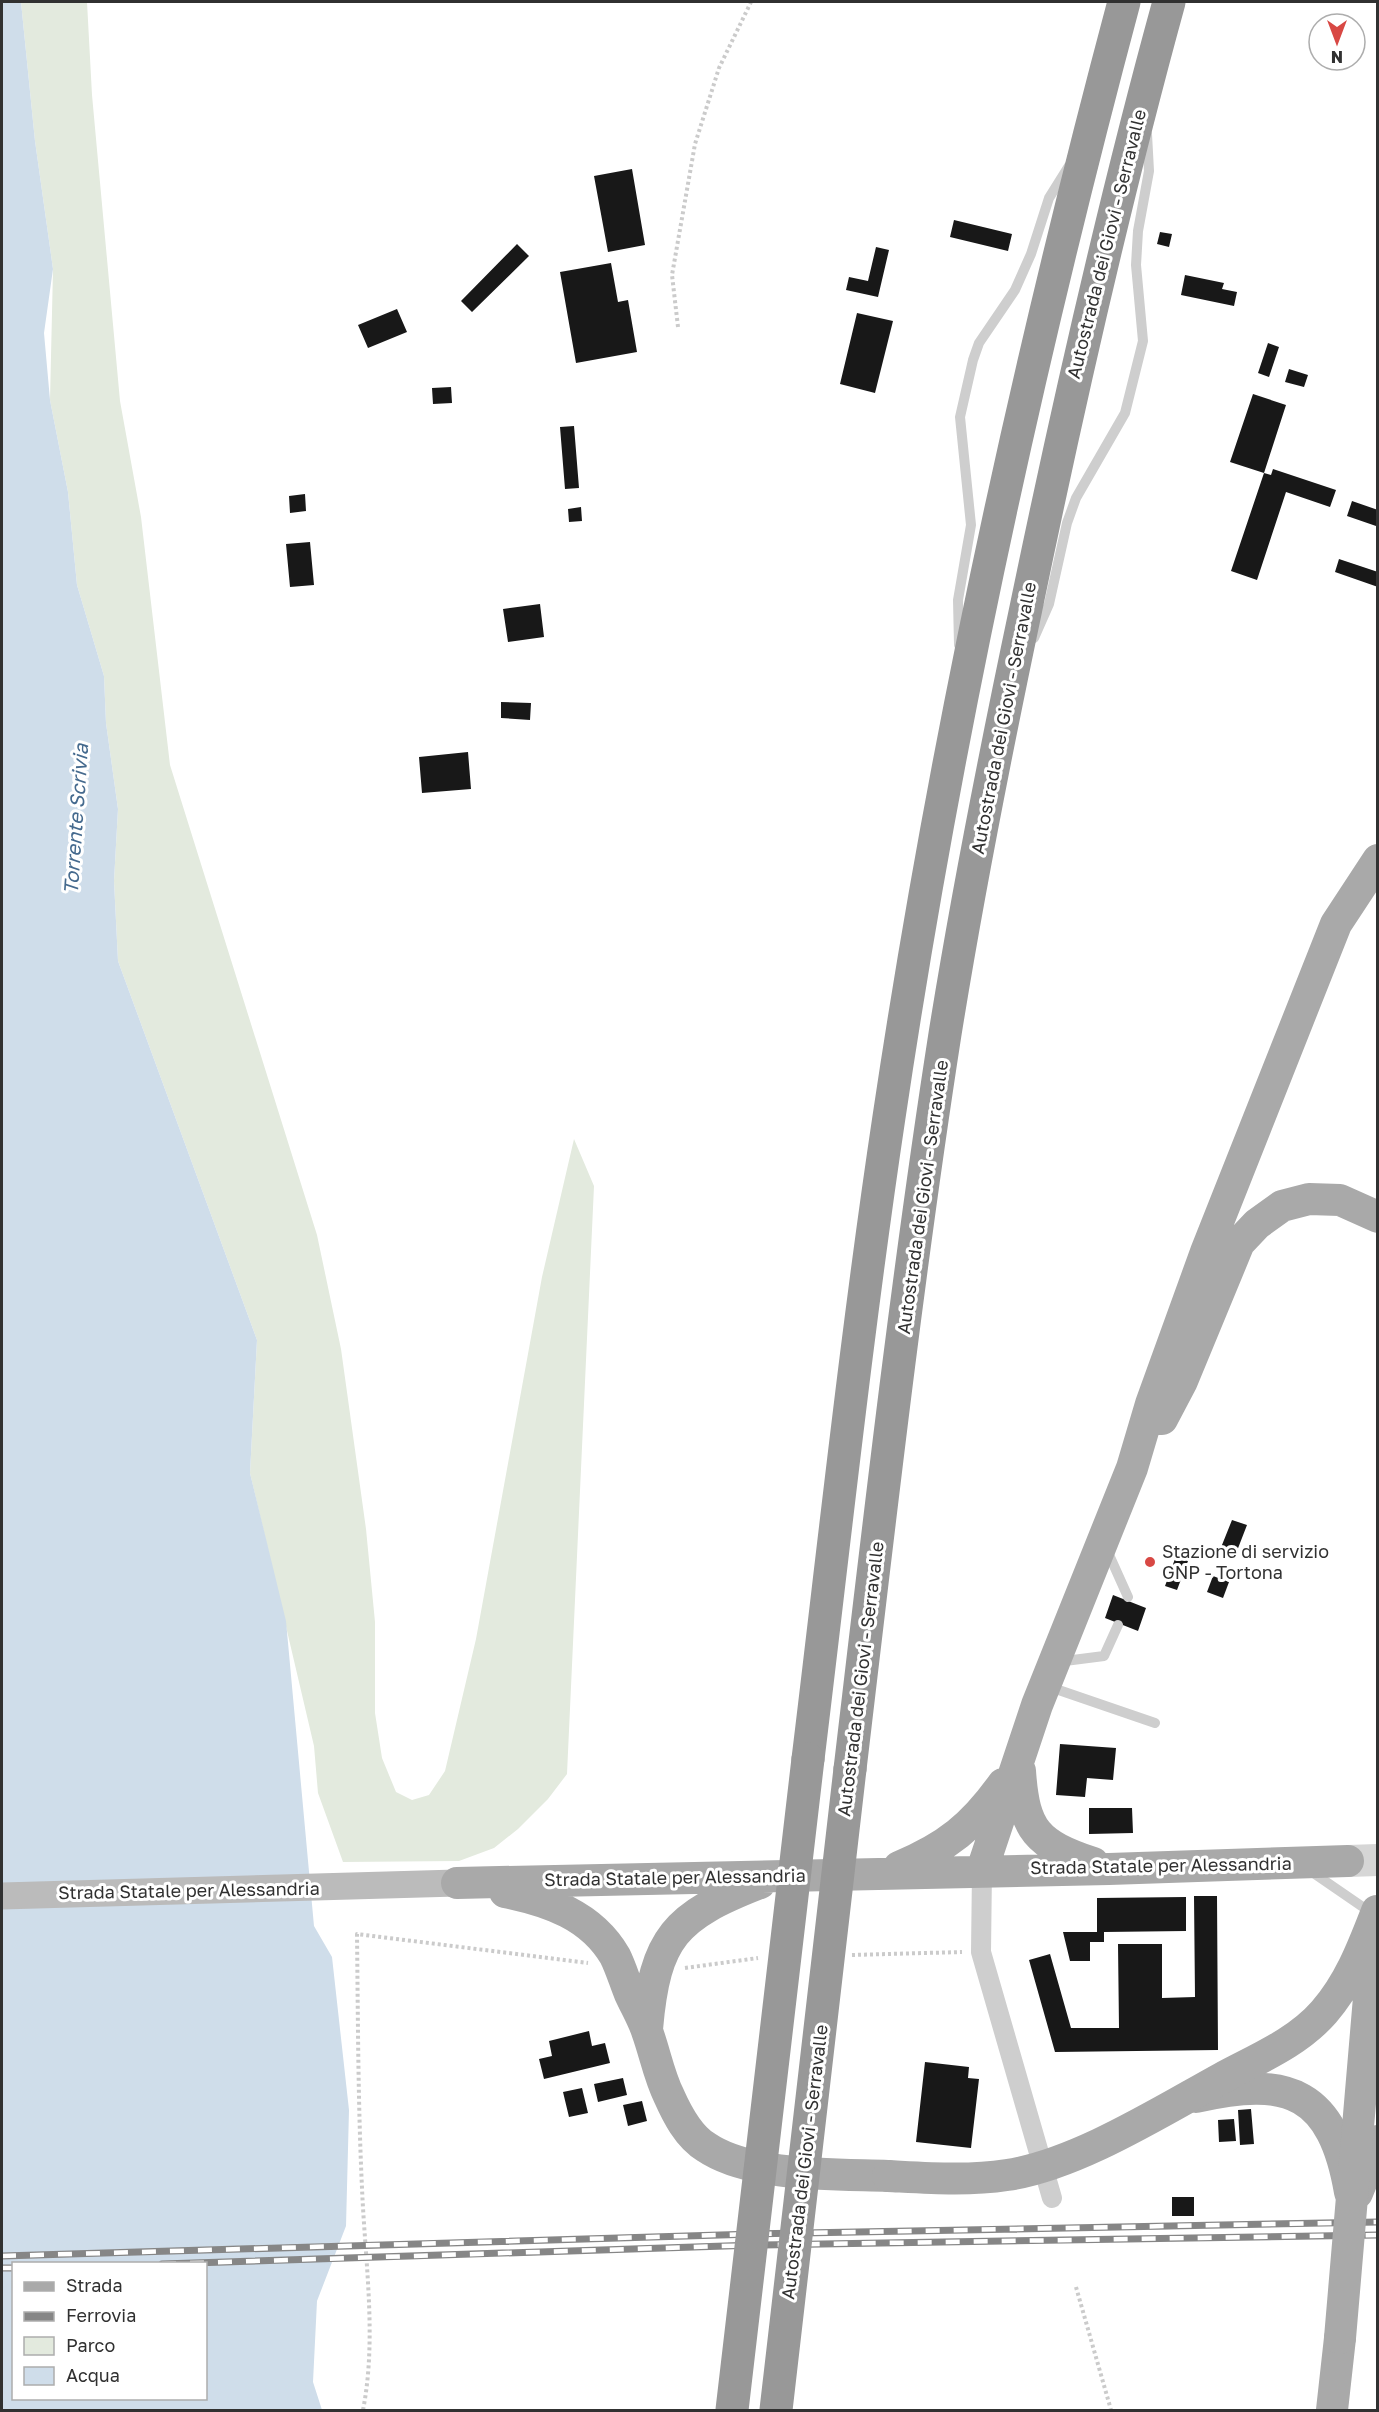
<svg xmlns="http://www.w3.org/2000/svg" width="1379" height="2412" viewBox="0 0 1379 2412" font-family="'Golos Text',sans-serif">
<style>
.green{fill:#e3eade}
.water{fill:#cfddea;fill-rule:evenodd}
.building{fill:#181818}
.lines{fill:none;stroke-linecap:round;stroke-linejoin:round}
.primary-tunnel{stroke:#d6d6d6;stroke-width:32;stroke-dasharray:32 16;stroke-linecap:butt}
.path{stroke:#cbcbcb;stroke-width:4;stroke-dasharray:3 3;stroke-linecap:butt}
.service{stroke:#cecece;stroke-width:10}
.minor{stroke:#cecece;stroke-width:20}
.secondary{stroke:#bbb;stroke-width:27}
.primary{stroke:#a9a9a9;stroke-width:32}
.motorway{stroke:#989898;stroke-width:33}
.rail-casing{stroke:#868686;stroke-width:7}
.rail{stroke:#fff;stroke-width:4.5;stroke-dasharray:14;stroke-linecap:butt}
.primary-bridge{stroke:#a9a9a9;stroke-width:32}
.motorway-bridge{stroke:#989898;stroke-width:33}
.poi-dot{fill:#d84844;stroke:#fff;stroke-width:2}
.labels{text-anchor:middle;stroke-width:6;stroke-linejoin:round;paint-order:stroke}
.street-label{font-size:18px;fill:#313131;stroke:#fff}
.poi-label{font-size:18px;fill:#313131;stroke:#fff;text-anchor:start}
.water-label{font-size:20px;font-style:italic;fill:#456a8e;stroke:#fff}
</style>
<rect width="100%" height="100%" fill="#fff"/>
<path class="green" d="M21,2H87L92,95L120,401L141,517L170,765L317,1235L341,1349L366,1529L375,1622V1713L382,1758L396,1792L412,1800L429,1795L445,1771L476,1639L542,1277L574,1139L594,1186L567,1774L548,1799L518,1829L494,1848L459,1861L343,1862L318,1793L314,1746L250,1473L257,1340L118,961L114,881L118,809L106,723L104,676L77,585L68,492L50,400L53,269L35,141Z"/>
<path class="water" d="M2,2H21L35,141L53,269L44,333L50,400L68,492L77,585L104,676L106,723L118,809L114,881L118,961L257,1340L250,1473L286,1621L314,1926L332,1957L349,2110L346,2226L317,2301L313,2382L322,2410H2ZM14,2264H206V2398H14Z"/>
<path class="building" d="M632,169L645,245L608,252L594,176Z
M954,220L1012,234L1008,251L950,237Z
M1160,232L1172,234L1169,247L1157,244Z
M517,244L529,256L472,312L461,301Z
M876,247L889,250L878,297L846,290L849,277L868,281Z
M611,263L618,302L628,300L637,352L576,363L560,272Z
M1185,275L1224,283L1222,289L1237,292L1234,306L1181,295Z
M397,309L407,332L368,348L358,325Z
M857,313L893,321L875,393L840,384Z
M1268,343L1279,347L1269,377L1258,373Z
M1289,369L1308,375L1304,387L1285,382Z
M451,387L452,403L433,404L432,388Z
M1253,394L1286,405L1264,473L1230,462Z
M574,426L579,488L565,489L560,427Z
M1273,469L1336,490L1330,507L1286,492L1257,580L1231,571L1264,473L1271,475Z
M305,494L306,511L290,513L289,496Z
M1352,501L1378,510L1376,526L1347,516Z
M581,507L582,521L569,522L568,509Z
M310,542L314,585L290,587L286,544Z
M1339,559L1378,572V587L1335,572Z
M540,604L544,637L508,642L503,609Z
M501,702L531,703L530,720L501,718Z
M468,752L471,789L422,793L419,757Z
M1232,1520L1247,1525L1235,1556L1220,1550Z
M1179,1548L1191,1553L1177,1590L1165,1586Z
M1213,1576L1229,1582L1223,1598L1207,1592Z
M1113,1595L1146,1608L1138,1631L1105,1618Z
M1060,1744L1116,1748L1113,1780L1087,1778L1085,1797L1056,1795Z
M1089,1808H1132L1133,1833L1089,1834Z
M1194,1896H1217L1218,2050L1055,2052L1029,1960L1050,1954L1071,2028H1119L1118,1944H1162V1998L1195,1997Z
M1186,1897V1931L1104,1932V1942H1090V1961H1070L1063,1932H1097V1898Z
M589,2031L592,2046L605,2043L610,2063L544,2079L539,2059L552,2056L549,2041Z
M925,2062L969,2067L968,2078L979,2079L971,2148L916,2142Z
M623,2078L627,2095L598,2102L594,2084Z
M582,2088L588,2113L569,2117L563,2092Z
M642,2101L647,2121L628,2126L623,2105Z
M1251,2109L1254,2144L1240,2145L1238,2110Z
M1234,2119L1236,2141L1219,2142L1218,2120Z
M1172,2197H1194V2216H1172Z"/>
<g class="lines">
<path class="primary-tunnel" d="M1348,1861L1378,1860"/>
<path class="path" d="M678,327L672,275L695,144L719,68L751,2
M852,1955L962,1952
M685,1968L758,1958
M1076,2287L1111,2410
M363,2410C377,2339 365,2261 362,2188C358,2104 358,2019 357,1934L588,1963"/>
<path class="service" d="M1034,638L1049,604L1067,523L1076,498L1125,413L1143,341L1136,265L1138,231L1149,171L1147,134
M959,645L958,600L971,525L960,417L973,360L979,343L1015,290L1031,254L1049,198L1069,166
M1106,1548L1128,1597
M1057,1662L1104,1656L1118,1625
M1047,1686L1155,1723
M1309,1870L1373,1914"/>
<path class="minor" d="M982,1870L981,1952L1052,2198"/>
<path class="secondary" d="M2,1896L457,1883"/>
<path class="primary" d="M1162,1419L1182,1381L1239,1243L1257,1224L1282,1206L1309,1199L1340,1200L1378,1217
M1020,1771C1024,1831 1037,1844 1093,1863
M899,1867C947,1847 973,1826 1003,1784
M982,1870L1037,1705L1132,1468L1151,1404L1206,1252L1336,924L1378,860
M457,1883L1109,1869L1348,1861
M505,1892C549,1901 591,1915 615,1956C621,1968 625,1982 630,1994C636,2007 643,2019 647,2031C655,2053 659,2076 669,2096C677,2114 688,2136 706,2147C750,2177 836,2174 888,2176
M647,2029C655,1937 675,1916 760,1883
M1196,2097C1289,2075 1333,2093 1350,2192
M1357,2193L1378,2141
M1332,2410L1340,2338"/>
<path class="motorway" d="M808,1759C834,1545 857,1330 889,1117C945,741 1026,369 1124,2
M850,1769C879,1524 907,1278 945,1034C968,891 996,750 1026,608C1068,405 1114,202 1169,2"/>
<g class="rail-casing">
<path id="rail" d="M2,2256L754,2234L1378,2222
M162,2264L756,2245L1378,2235
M2,2268H14"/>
</g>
<use href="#rail" class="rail"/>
<path class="primary-bridge" d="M888,2176C928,2178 968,2181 1007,2175C1076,2165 1160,2112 1222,2078C1257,2059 1297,2043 1324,2012C1350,1982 1363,1947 1377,1911
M1340,2338L1374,1939"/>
<path class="motorway-bridge" d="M732,2410L808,1759
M776,2410L850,1769"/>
</g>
<circle class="poi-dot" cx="1150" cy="1562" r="6"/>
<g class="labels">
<g class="street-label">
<text transform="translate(1107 244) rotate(-76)" y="6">Autostrada dei Giovi - Serravalle</text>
<text transform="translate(1004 718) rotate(-79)" y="6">Autostrada dei Giovi - Serravalle</text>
<text transform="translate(923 1197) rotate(-82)" y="6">Autostrada dei Giovi - Serravalle</text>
<text transform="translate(861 1679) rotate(-83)" y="6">Autostrada dei Giovi - Serravalle</text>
<text transform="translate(1161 1866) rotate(-1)" y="6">Strada Statale per Alessandria</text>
<text transform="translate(675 1878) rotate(-1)" y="6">Strada Statale per Alessandria</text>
<text transform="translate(189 1891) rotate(-1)" y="6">Strada Statale per Alessandria</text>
<text transform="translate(805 2162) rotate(-83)" y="6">Autostrada dei Giovi - Serravalle</text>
</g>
<g class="poi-label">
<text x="1162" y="1558">Stazione di servizio<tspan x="1162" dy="21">GNP - Tortona</tspan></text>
</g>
<g class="water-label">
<text transform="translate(76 819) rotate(-86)" y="7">Torrente Scrivia</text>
</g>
</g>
<rect width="1379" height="2412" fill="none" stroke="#313131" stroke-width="6"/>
<rect x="12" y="2262" width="195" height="138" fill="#ffffff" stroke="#adadad" stroke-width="1.5"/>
<rect x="24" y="2282" width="30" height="9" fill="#a9a9a9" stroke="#adadad" stroke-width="1.5"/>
<text x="66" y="2292" font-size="18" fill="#313131">Strada</text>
<rect x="24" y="2312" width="30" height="9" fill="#868686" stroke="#adadad" stroke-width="1.5"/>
<text x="66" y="2322" font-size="18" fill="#313131">Ferrovia</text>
<rect x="24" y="2337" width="30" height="18" fill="#e3eade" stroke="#adadad" stroke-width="1.5"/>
<text x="66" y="2352" font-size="18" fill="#313131">Parco</text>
<rect x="24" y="2367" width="30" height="18" fill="#cfddea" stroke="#adadad" stroke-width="1.5"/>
<text x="66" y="2382" font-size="18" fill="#313131">Acqua</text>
<g transform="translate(1337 42) rotate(180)"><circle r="28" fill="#ffffff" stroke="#adadad" stroke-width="1.5"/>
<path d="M0-4.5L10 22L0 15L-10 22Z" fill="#d84844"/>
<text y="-9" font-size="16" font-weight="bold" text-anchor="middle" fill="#313131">N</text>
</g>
</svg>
